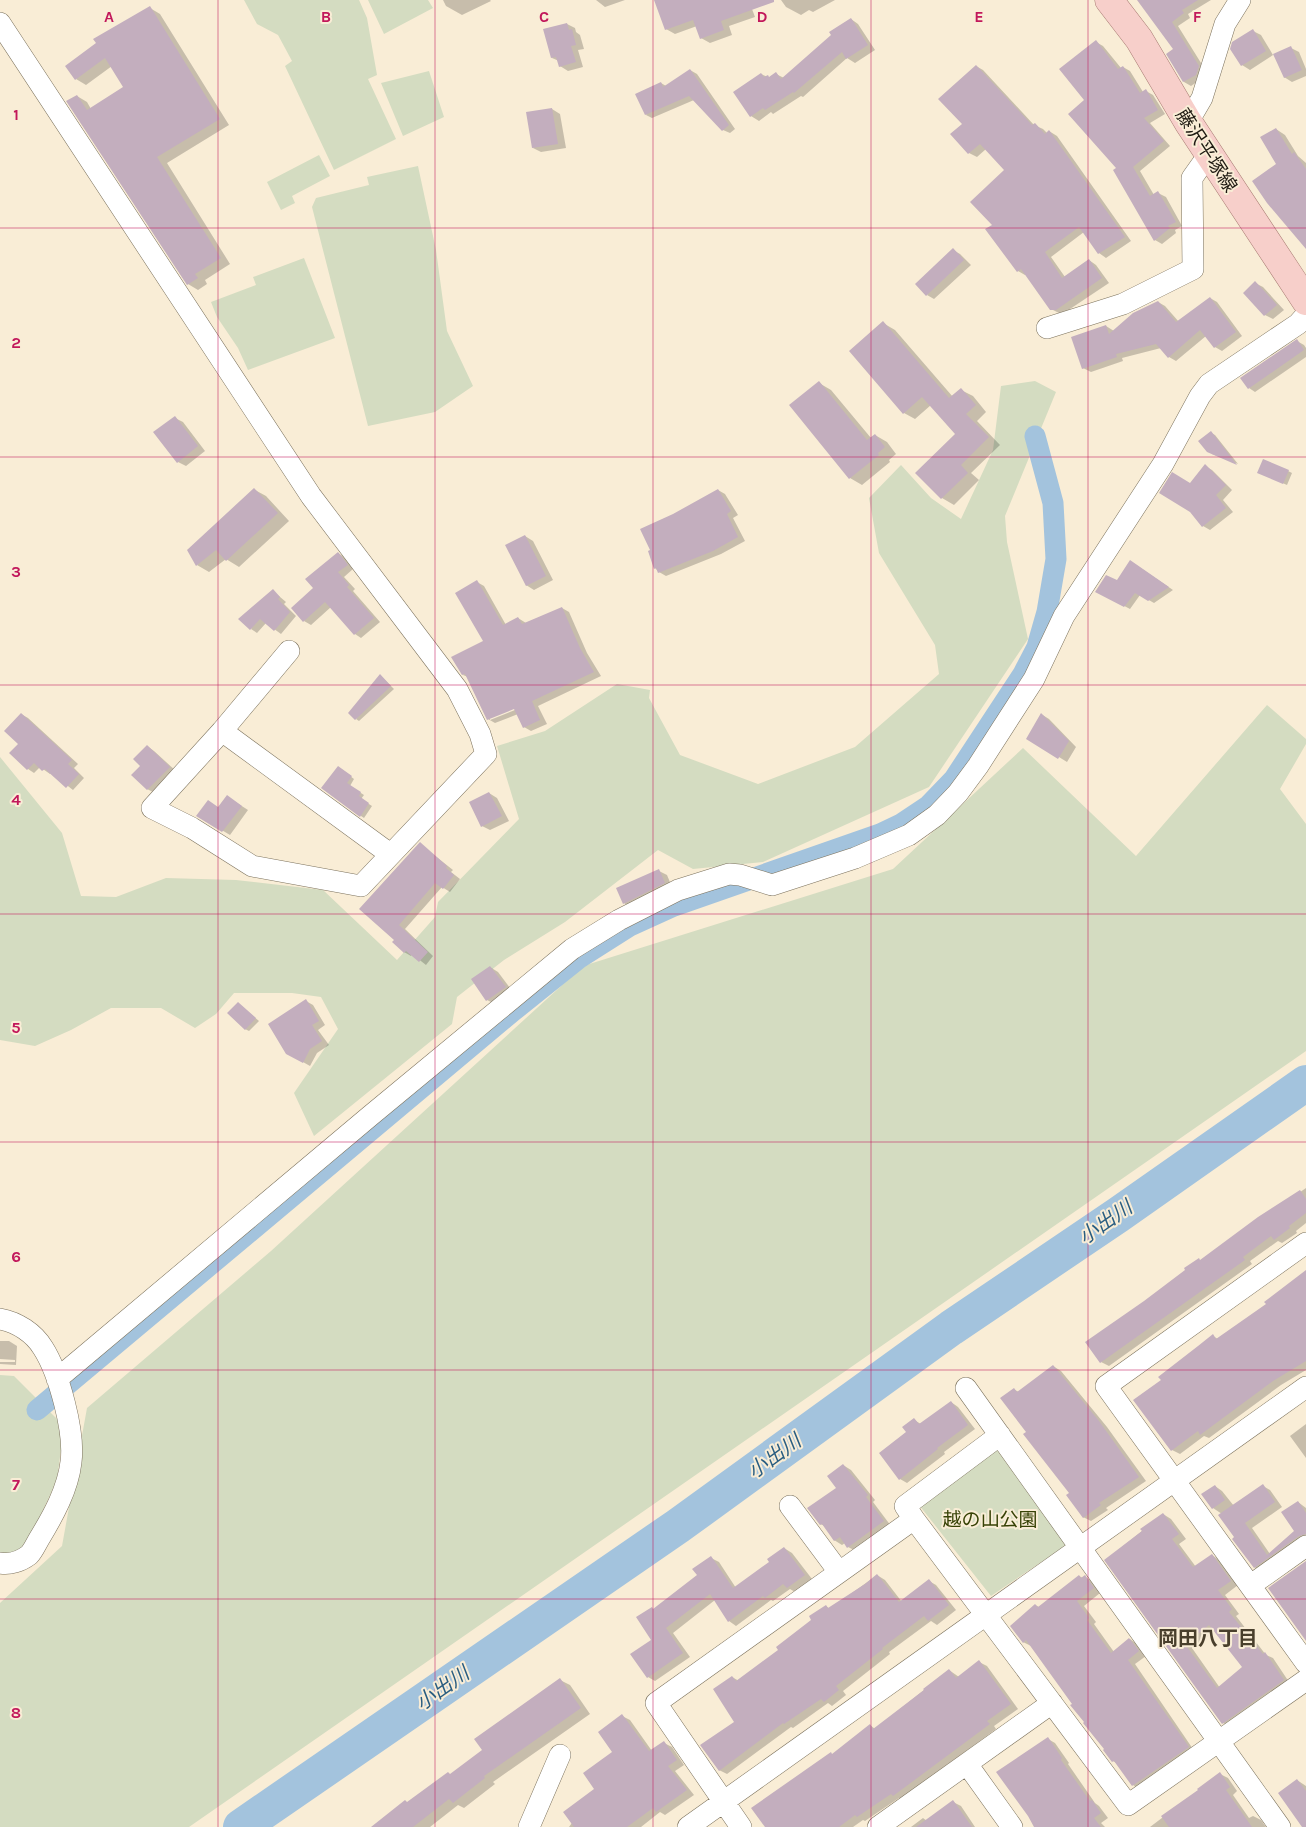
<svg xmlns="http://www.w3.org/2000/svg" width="1306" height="1827" viewBox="0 0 1306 1827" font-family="Karla,'Noto Sans JP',sans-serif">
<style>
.green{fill:#d4dcc1}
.shadow{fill:#0003;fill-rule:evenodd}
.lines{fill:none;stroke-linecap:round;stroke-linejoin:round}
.canal{stroke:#a3c3dd;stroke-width:21}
.river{stroke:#a3c3dd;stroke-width:36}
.building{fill:#c3aebe;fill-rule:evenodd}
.minor-casing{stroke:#7c725d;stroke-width:22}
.major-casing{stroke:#a77a72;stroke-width:29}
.minor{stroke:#fff;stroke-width:21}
.major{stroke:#f7cfca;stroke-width:28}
.grid{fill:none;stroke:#c2185b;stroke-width:1;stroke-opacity:0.55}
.labels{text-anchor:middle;stroke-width:4;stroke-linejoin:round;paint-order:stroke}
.street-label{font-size:19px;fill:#1d1911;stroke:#f9edd6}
.park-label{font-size:19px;fill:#374206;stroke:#f9edd6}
.water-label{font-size:20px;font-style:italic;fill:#295d81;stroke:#f9edd6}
.neighbourhood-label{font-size:20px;font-weight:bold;fill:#493f2c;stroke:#f9edd6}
.grid-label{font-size:16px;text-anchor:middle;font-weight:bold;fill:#c2185b;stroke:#f9edd6;stroke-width:4;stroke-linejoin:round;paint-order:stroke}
</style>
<rect width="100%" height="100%" fill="#f9edd6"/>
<path class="green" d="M244,0H359L367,18L377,75L368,79L396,139L334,170L285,66L292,61L278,35L257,24Z
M368,0H428L433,8L384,34Z
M429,71L444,117L403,136L381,83Z
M319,155L330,176L292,196L295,203L281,210L267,182Z
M418,166L436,250L447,331L473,386L435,412L368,426L312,207L316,198L369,185L367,177Z
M304,258L335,338L248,370L238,348L217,317L211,302L256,285L253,277Z
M1035,381L1056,392L1005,516L1007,542L1028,639L929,787L763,862L693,869L658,850L565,922L504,960L457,997L452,1024L314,1136L294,1093L338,1029L321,997L292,993H234L216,1014L195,1028L161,1008H111L71,1030L35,1046L0,1040V757L62,833L81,896L116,897L166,878L236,880L323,890L397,960L435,917L438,902L519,819L497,746L545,731L617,684L650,690L649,698L680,755L758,784L855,747L939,674L935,645L879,553L869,498L901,465L931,498L961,519L993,450L1001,386Z
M1267,705L1306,739V744L1280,789L1306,824V1051L189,1827H0V1603L62,1546L87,1408L271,1251L583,966L893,869L1023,748L1136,856Z
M0,1375L14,1376L64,1426L57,1480L28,1542L0,1570Z
M996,1449L1068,1544L991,1596L919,1505Z"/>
<path class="shadow" d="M443,0H490L491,1L462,15L446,6Z
M596,0H625L605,7Z
M656,0H762L752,9L755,17L729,26L732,35L710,43L701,38L697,26L675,34L666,29Z
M781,0H835L813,12L809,10L801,15L786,7Z
M1139,0H1211L1188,14L1190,18L1178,26L1206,71L1203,78L1191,86L1184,82L1175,49Z
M150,8L160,14L229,125L167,163L230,264L205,280L207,284L198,290L188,284L77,96L87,102L91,109L125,88L112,66L86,85L76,79L98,44Z
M851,19L858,24L875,50L855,63L847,58L803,97L801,96L773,114L771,112L759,121L751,116L761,74L770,78L776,74L784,78Z
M567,24L575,28L576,32L580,35L584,49L578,50L583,67L568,71L560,66L559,61L552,58Z
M1253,31L1261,35L1273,55L1250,70L1242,65L1232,48Z
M1096,42L1103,46L1121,68L1123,67L1130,71L1143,92L1146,91L1153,95L1165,114L1150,123L1170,146L1140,171L1154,195L1158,193L1166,197L1182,226L1175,230L1176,233L1162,244L1155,240L1086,100Z
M1291,48L1299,52L1306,69V76L1292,82L1284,77Z
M976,66L983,70L1034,125L1043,129L1047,133L1049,131L1057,136L1131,241L1106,258L1099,253L1084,232L1051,257L1065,277L1089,260L1096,265L1109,283L1064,313H1059L1051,309L1027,274L1025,275L1018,271L993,225L1005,170L986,149L977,157L969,153L952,135L964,124Z
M690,70L697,74L735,129L730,133L723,130L694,100L652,118L646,115L661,83L666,86Z
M552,109L560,114L566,148L541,152L533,148Z
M1276,129L1285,135L1298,156L1306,163V246L1278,165Z
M953,250L960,254L971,265L934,299L927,295Z
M1255,283L1263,287L1284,310L1273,319L1265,315L1244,293Z
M1210,298L1217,302L1242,336L1222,351L1215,347L1206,336L1176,361L1169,357L1161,348L1122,358L1123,361L1091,372L1083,368L1106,326L1114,331L1158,302L1165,306L1179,322Z
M883,323L895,330L953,397L961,390L973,396L986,412L977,421L1000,445L971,473L979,480L954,505L942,498L917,473L956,434L931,405L915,419L904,413Z
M1297,341L1304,345L1306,348V357L1255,392L1249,388Z
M819,383L831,390L871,438L875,435L887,442L896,454L889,460L890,462L862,485L850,478Z
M175,418L183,422L205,451L186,466L178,462Z
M1211,433L1215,435L1238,464L1212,454Z
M1205,466L1212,470L1232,490L1223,500L1233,512L1210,530L1203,526L1191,511V485Z
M1288,471L1292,473L1287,485L1262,474Z
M255,490L266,496L289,521L239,567L226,559L209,572L197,565Z
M718,490L725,494L738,515L733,518L745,541L721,554L666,576L659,572L655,568L674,516Z
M525,536L533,541L553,580L534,590L526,585Z
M338,553L344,557L353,569L344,577L355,589L353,591L380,622L361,638L355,634L331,607L311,625L304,621L315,588Z
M1136,565L1173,590L1154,603L1140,595L1130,609L1096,591L1117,582Z
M477,582L484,586L506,625L518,618L526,623L562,608L569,612L587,653L601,676L538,706L547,724L531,731L524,727L518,714L495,723L488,719L468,677L463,675L484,641ZM520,706V708L490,720V717Z
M273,591L286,602L284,604L296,616L281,634L266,623L257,633L251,629Z
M383,678L394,689L359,721L356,719Z
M21,714L28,718L78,764L74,768L84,778L73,790L51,773L50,774L40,767L34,773L28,769L20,744Z
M1041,714L1049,719L1076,747L1067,762L1028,738Z
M147,746L154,751L177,772L155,793L147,789Z
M338,767L354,779L350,786L364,795L361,799L372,806L364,818L361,816Z
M489,793L497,798L509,821L490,830L482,826Z
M234,801L248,810L230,835L198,816Z
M420,844L453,870L451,872L460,879L450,892L442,887L405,929L433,956L426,965L412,954L411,956L404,952L395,940L360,909Z
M659,871L667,875L672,887L631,908L624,903Z
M490,967L498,972L513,992L495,1004L487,1000Z
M306,1001L313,1005L325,1025L318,1030L329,1045L317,1053L310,1066L287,1053Z
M238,1003L259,1021L249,1031L245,1029Z
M1306,1188V1223L1296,1231L1297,1233L1282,1243L1278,1241L1250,1261L1252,1264L1109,1366L1101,1362L1201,1260Z
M1306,1272V1370L1281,1385L1209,1438L1204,1436L1180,1454L1172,1450L1163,1380L1213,1336L1218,1339L1267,1305Z
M0,1341H9L17,1346L16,1365L0,1364V1362H15V1360L0,1359Z
M1053,1366L1061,1371L1107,1427L1146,1481L1106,1508L1108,1510L1091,1521L1083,1517L1071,1493L1027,1433L1015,1390L1019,1392Z
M951,1402L958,1407L975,1429L944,1452L945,1454L907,1483L900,1479L908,1433L914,1420L921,1424Z
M1306,1424V1458L1290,1436Z
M843,1465L851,1470L875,1500L873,1502L891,1526L856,1551L848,1547L845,1543L842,1545L834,1540L825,1526L820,1524L838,1488Z
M1215,1486L1222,1491L1234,1506L1263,1486L1270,1490L1282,1507L1252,1528L1270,1554L1295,1531L1298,1502L1306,1508V1540L1262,1571L1254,1567L1222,1514L1213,1508L1203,1495Z
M1163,1514L1171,1519L1186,1539L1179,1544L1196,1567L1212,1555L1219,1560L1238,1585L1225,1595L1239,1614L1236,1616L1266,1655L1273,1658L1291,1685L1230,1727L1223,1723L1106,1560ZM1215,1631L1244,1667L1220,1688L1192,1648Z
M784,1548L792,1553L812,1579L795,1592L790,1589L773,1601L771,1600L736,1626L729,1621L715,1600L673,1633L690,1657L655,1681L648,1677L653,1640L654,1610L699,1576L711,1558L719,1562L736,1588L771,1562Z
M877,1575L885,1580L902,1602L929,1581L936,1585L956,1610L937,1625L931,1621L889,1652L890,1654L843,1691L846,1695L832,1706L828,1703L793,1728L791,1727L727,1774L719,1770L736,1722L732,1677L739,1681L780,1651L826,1606L830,1609Z
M1079,1576L1083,1578L1085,1577L1092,1581L1100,1593L1084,1606L1096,1622L1094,1624L1114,1652L1130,1639L1137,1644L1146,1656L1135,1664L1195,1752L1140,1790L1133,1785L1118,1764L1113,1761L1106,1750L1031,1646L1023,1642L1035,1605L1039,1607Z
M979,1662L987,1666L1018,1709L994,1726L996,1729L901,1799L899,1798L865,1821L863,1820L853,1827H767L833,1755L870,1725L875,1729L949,1670L959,1677Z
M560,1680L570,1685L590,1714L493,1782L495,1784L464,1808L458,1805L430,1827H373L451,1775L484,1750Z
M622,1716L630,1720L652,1751L664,1743L672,1747L684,1765L675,1771L694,1795L665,1815L660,1812L641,1827H569L596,1789L614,1753Z
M1048,1739L1055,1743L1069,1763L1068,1764L1095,1803L1099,1806L1108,1818L1101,1823L1105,1827H1035Z
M1220,1774L1228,1778L1237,1791L1233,1795L1249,1818L1253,1816L1261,1820L1266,1827H1150Z
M1297,1780L1306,1786V1824Z
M953,1802L961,1806L975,1827H911L923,1818L927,1821Z"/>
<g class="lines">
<path class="canal" d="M37,1410L512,1012L578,959L630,926L674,906L880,834L901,824L928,806L954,779L1023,674L1037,647L1047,612L1056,559L1053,503L1035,436"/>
<path class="river" d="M241,1827L678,1526L951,1328L1118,1215L1306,1083"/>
</g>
<path class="building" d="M654,0H774V2L721,21L724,30L700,39L693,20L665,30Z
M1137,0H1198L1182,10L1184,13L1172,22L1199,66L1196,75L1183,82L1166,54L1173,49Z
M150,6L220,119L157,157L221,258L195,274L198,278L187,285L66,101L77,95L87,110L123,87L105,58L75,80L65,66L96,43L93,39Z
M851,18L868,45L846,59L842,52L794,93L793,92L765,110L763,108L750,117L733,92L761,73L764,77L768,75L769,77L776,72L781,79L831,35L829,32Z
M567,23L569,30L572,29L576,45L571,46L576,62L559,67L556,57L551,58L543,29Z
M1253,29L1266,51L1241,66L1230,49L1232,42Z
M1096,40L1118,69L1123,66L1140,93L1146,89L1158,110L1144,118L1164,141L1133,167L1150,196L1158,191L1176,222L1168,226L1170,228L1154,241L1113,170L1116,168L1068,114L1084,100L1059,69Z
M1291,46L1302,70L1284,78L1273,54Z
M976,65L1032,125L1035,123L1045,134L1049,130L1125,237L1098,254L1079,227L1045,252L1062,278L1089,259L1102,278L1056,310H1050L1021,269L1017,272L985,229L992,225L970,202L1004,170L980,144L968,154L950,134L962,124L938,99Z
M690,69L729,125L722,131L689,96L645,115L635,94L661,82L663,87Z
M552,108L558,144L532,148L526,112Z
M1276,128L1292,154L1294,152L1306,169V249L1267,203L1252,181L1276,164L1260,137Z
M953,248L964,260L926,296L915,284Z
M1255,281L1277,305L1264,316L1243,293Z
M1210,297L1236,332L1214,348L1200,330L1168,358L1156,344L1116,354L1117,357L1082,369L1071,337L1106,325L1109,334L1133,313L1158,301L1176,322Z
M883,321L949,398L961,388L976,405L966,414L989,437L961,465L968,473L941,499L915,473L955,434L922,397L903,414L849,351Z
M1297,339L1304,350L1248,389L1240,378Z
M819,381L867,440L875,434L885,447L878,453L879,455L849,479L789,405Z
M175,416L198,446L177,463L153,432Z
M1211,431L1237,465L1207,452L1198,441Z
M1263,459L1289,470L1283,484L1257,473Z
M1205,464L1226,485L1216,495L1226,508L1202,527L1190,512L1159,493L1172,472L1190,483Z
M254,488L278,513L226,561L216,550L196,566L187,550Z
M718,489L731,511L727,514L738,537L713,551L658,573L656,568L654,569L648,551L650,550L640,529L673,514Z
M525,535L546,576L526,586L505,545Z
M338,552L348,565L338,572L349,585L347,587L374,618L354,635L325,602L303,622L291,608L313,588L305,579Z
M1130,560L1169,587L1148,601L1135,593L1124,607L1095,592L1106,575L1117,580Z
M477,580L503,625L518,617L522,624L562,607L580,648L594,672L532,701L540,720L523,728L514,709L487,720L465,674L462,675L451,657L483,641L455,593Z
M273,589L280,597L278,599L290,612L274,631L260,619L250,630L238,619Z
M380,674L391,686L355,720L348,713Z
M21,713L72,760L68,764L79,774L66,788L45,769L42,771L34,763L27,770L9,753L18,744L4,731Z
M1041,713L1069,741L1058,759L1026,739Z
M147,745L170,767L147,790L131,775L140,766L133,759Z
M338,766L352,776L347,783L361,792L359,796L369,803L360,817L321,788Z
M489,792L502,816L481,827L469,802Z
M227,795L242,806L222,832L196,816L208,800L218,807Z
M420,842L447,866L446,868L454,875L443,889L435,883L399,925L428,952L419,962L406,951L404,953L392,942L394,940L359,909Z
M659,869L665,883L623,904L616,888Z
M490,966L506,987L486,1001L471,979Z
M306,999L319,1021L312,1025L322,1041L310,1049L303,1063L286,1054L268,1024Z
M238,1002L256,1018L245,1030L227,1013Z
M1300,1190L1306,1199V1213L1289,1226L1290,1228L1274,1240L1271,1236L1243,1257L1245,1260L1100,1363L1085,1342L1144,1301L1185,1270L1184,1268L1199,1258L1200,1260L1258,1217Z
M1306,1270V1361L1273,1381L1200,1435L1198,1431L1171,1451L1133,1400L1161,1380L1158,1377L1198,1346L1213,1334L1216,1339L1266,1304L1264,1302Z
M1053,1365L1099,1421L1139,1477L1099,1503L1101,1505L1083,1518L1066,1495L1069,1493L1023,1434L1026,1432L1000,1398L1014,1388L1017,1392Z
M951,1401L968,1425L937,1448L938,1449L899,1480L879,1453L906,1432L902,1427L914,1418L919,1424Z
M843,1464L868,1495L866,1497L884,1521L847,1548L840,1537L834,1541L822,1524L820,1525L807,1508L836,1488L827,1476Z
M1263,1484L1275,1502L1245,1523L1267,1555L1294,1531L1281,1512L1298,1501L1306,1513V1534L1299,1536L1254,1568L1232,1539L1234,1537L1218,1515Z
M1215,1485L1225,1500L1212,1509L1201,1494Z
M1163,1513L1179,1534L1172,1539L1193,1567L1212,1554L1231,1581L1218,1590L1232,1609L1229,1612L1263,1654L1265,1652L1284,1680L1222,1724L1104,1560L1142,1531L1140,1529ZM1209,1625L1242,1667L1217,1688L1185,1644Z
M784,1547L805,1575L787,1588L783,1584L765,1598L763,1596L728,1622L710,1594L666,1628L683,1653L647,1678L630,1654L651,1640L636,1617L652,1607L653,1609L697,1575L692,1569L711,1556L733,1588L769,1562L767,1559Z
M1306,1561V1641L1268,1588Z
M877,1574L899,1602L929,1579L949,1605L928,1621L924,1616L882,1648L883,1649L836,1686L839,1690L824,1702L821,1699L784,1724L783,1723L719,1771L700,1745L734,1722L713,1689L732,1676L736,1681L778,1650L776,1647L811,1620L809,1616L826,1605L828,1608L865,1584Z
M1079,1575L1081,1578L1085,1575L1094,1588L1077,1601L1089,1618L1087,1620L1111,1653L1129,1638L1139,1651L1128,1660L1189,1747L1132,1786L1114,1761L1112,1762L1103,1750L1104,1749L1083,1723L1084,1722L1070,1705L1072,1704L1026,1640L1023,1643L1010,1626L1035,1604L1038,1607Z
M979,1660L1011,1704L987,1721L990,1724L893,1796L891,1794L857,1817L855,1815L839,1827H765L751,1808L831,1752L832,1754L870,1724L873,1729L924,1690L923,1689L949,1669L956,1678Z
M560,1678L581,1708L484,1776L485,1778L453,1803L449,1799L413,1827H371L405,1800L407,1802L448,1772L450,1774L482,1750L474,1739Z
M622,1714L649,1751L664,1741L677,1760L668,1766L687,1790L656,1812L653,1808L627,1827H574L563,1812L594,1789L583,1773L612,1752L598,1732Z
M1048,1737L1062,1758L1061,1760L1090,1801L1092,1800L1101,1813L1094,1818L1101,1827H1034L1028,1816L996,1772Z
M1220,1772L1230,1787L1226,1790L1252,1827H1169L1161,1816L1198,1790L1197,1789Z
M1297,1779L1306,1791V1827H1302L1278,1793Z
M953,1800L972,1827H916Z"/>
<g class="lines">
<g class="minor-casing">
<path id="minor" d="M0,23L311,496L457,689L480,734L486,754L361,886L252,866L192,828L152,808L222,731L289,651
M1188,122L1202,98L1225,24L1240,0
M1047,328L1123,304L1193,269L1192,178L1209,154
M222,731L390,854
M1306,1243L1106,1386L1306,1663
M0,1319C17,1322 34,1333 43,1348C59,1373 75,1432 71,1462C68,1489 53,1516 39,1539C36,1544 33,1551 29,1555C21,1561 10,1565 0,1563
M57,1379L370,1116L572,949L619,920L678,890L729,874L740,875L772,885L855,858L909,835L937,815L958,793L978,766L1034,679L1064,616L1163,464L1200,396L1209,384L1298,324L1306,315
M966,1388L1280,1827
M790,1506L839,1572
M914,1519L1128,1805L1306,1680
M1251,1585L1306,1546
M967,1764L1012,1827
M529,1827L560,1755
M688,1827L1306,1387
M741,1827L656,1703L914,1519L905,1506L1000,1435
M878,1827L1052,1703"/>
</g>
<g class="major-casing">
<path id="major" d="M1109,0L1139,39L1188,122L1306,301"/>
</g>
<use href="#minor" class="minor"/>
<use href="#major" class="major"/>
</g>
<path class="grid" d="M218,0V1827M435,0V1827M653,0V1827M871,0V1827M1088,0V1827M0,228H1306M0,457H1306M0,685H1306M0,914H1306M0,1142H1306M0,1370H1306M0,1599H1306"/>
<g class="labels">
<g class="street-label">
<text transform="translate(1207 150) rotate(57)" y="7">藤沢平塚線</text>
</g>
<g class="park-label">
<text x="990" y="1526">越の山公園</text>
</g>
<g class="water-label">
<text transform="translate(1105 1222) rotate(-35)" y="7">小出川</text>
<text transform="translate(774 1456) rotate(-36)" y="7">小出川</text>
<text transform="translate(442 1688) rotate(-35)" y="7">小出川</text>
</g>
<g class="neighbourhood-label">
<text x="1208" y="1645">岡田八丁目</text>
</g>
</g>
<g class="grid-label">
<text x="109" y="22">A</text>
<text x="326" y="22">B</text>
<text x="544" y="22">C</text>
<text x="762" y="22">D</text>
<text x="979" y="22">E</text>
<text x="1197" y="22">F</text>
<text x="16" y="120">1</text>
<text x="16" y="348">2</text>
<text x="16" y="577">3</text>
<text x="16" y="805">4</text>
<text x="16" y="1033">5</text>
<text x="16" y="1262">6</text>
<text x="16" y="1490">7</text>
<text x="16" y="1718">8</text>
</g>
</svg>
